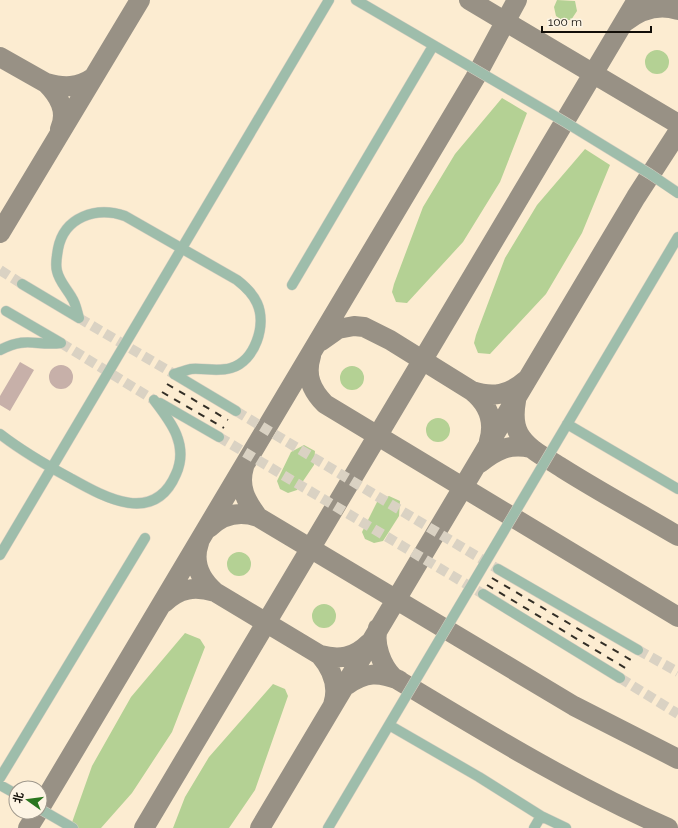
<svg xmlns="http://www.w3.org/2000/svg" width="678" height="828" viewBox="0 0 678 828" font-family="Raleway,'Noto Sans SC',sans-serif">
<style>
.built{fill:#fcecd1;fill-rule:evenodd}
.green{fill:#b4d194}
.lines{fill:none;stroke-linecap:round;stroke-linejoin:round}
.taxiway{stroke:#989185;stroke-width:20}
.building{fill:#c7b0a9}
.minor-tunnel{stroke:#dad2c3;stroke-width:10;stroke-dasharray:10 5;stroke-linecap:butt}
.minor-casing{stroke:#d7cfc1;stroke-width:11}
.minor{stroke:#9ebdab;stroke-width:10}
.rail{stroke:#322e26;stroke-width:2;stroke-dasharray:7 7;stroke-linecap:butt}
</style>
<rect width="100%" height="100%" fill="#fdf4e4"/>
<path class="built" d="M0,0H678V828H0ZM16,788H40V812H16Z"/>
<path class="green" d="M557,0L575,1L577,11L571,20H562L556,16L554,7Z
M645 62a12 12 0 1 1 24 0a12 12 0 1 1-24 0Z
M502,98L527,113L500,182L463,242L407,303L396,302L392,292L394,284L423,207L455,154Z
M585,149L610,165L582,233L546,294L490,354L478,353L474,343L476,335L505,258L537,205Z
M340 378a12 12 0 1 1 24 0a12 12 0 1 1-24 0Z
M426 430a12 12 0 1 1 24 0a12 12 0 1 1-24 0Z
M304,445L315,451L314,465L297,490L288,493L280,489L277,481L291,452Z
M389,496L400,501L399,516L383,541L374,543L365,539L362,532L377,502Z
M227 564a12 12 0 1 1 24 0a12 12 0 1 1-24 0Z
M312 616a12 12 0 1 1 24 0a12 12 0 1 1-24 0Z
M185,633L200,639L205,647L172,732L132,793L101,828H70L92,766L131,697Z
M273,684L285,689L288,696L255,790L229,828H173L185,797L209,757Z"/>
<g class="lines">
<path class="taxiway" d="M469,0L678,124
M625,22C640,10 659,4 678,10
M0,57L46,83
M60,129C68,111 59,96 46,83C64,88 78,88 94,77
M0,233L140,0
M321,341L338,329L354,326L364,327L390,340L472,391C488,404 495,421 489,441
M311,356C305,375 311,390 325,404L678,617
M472,391C493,398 509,395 526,380
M516,401C514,412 513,423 519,434C528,450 547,458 562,468C600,492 639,513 678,536
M480,463C496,450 510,443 531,448
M244,467C238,487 246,501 258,517
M209,528C223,514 240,511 258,517L574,706L678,759
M199,543C192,563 200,579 215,592L320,655C339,660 354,658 369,643
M164,603C179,588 195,586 215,592
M378,628C373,644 382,666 393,677C483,731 572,786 668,828
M320,655C332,669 339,687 333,705
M347,685C366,672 378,672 399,680
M40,808L475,78L517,0
M28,828L38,812
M144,828L637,0
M260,828L636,197L678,132"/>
</g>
<path class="building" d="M20,362L34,370L10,411L0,405V396Z
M49 377a12 12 0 1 1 24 0a12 12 0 1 1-24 0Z"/>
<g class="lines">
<path class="minor-tunnel" d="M0,270L22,284
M79,318L174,374
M61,343L154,400
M236,411L498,569
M219,437L483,594
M638,650L678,672
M620,678L678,714"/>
<g class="minor-casing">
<path id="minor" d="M356,0L565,122L650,174L678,193
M22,284L79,318
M292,285L433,46
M6,311L61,343
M79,318C77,312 76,304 72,298C67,289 59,281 57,271C55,264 57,256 58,249C64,217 96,206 125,216L237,280C246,287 253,294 257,303C267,325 255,361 231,368C218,372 205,368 191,369C186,370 179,373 174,374
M0,350C27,336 35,346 61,343
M174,374L236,411
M160,403L219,437
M567,424L678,489
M0,434C22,451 46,465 70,478C104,497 154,526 176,474C189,445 171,422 154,400
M0,555L329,0
M498,569L638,650
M483,594L620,678
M389,725L479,777L541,816L566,828
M0,778L145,538
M0,785L16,794
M40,809L73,828
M328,828L678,237
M534,828L541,816"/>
</g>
<use href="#minor" class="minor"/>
<path class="rail" d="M167,384L228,420
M162,392L224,428
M492,578L631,660
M487,585L627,669"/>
</g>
<g transform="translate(28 800) rotate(284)"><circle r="19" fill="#fdf4e4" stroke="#9f988c"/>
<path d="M0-3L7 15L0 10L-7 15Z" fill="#29761e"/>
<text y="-6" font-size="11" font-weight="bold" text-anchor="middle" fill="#120e08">北</text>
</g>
<path d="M542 26v6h109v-6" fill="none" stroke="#120e08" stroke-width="2"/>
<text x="548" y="26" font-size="12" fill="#120e08" stroke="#fdf4e4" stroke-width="3" paint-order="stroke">100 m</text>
</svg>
